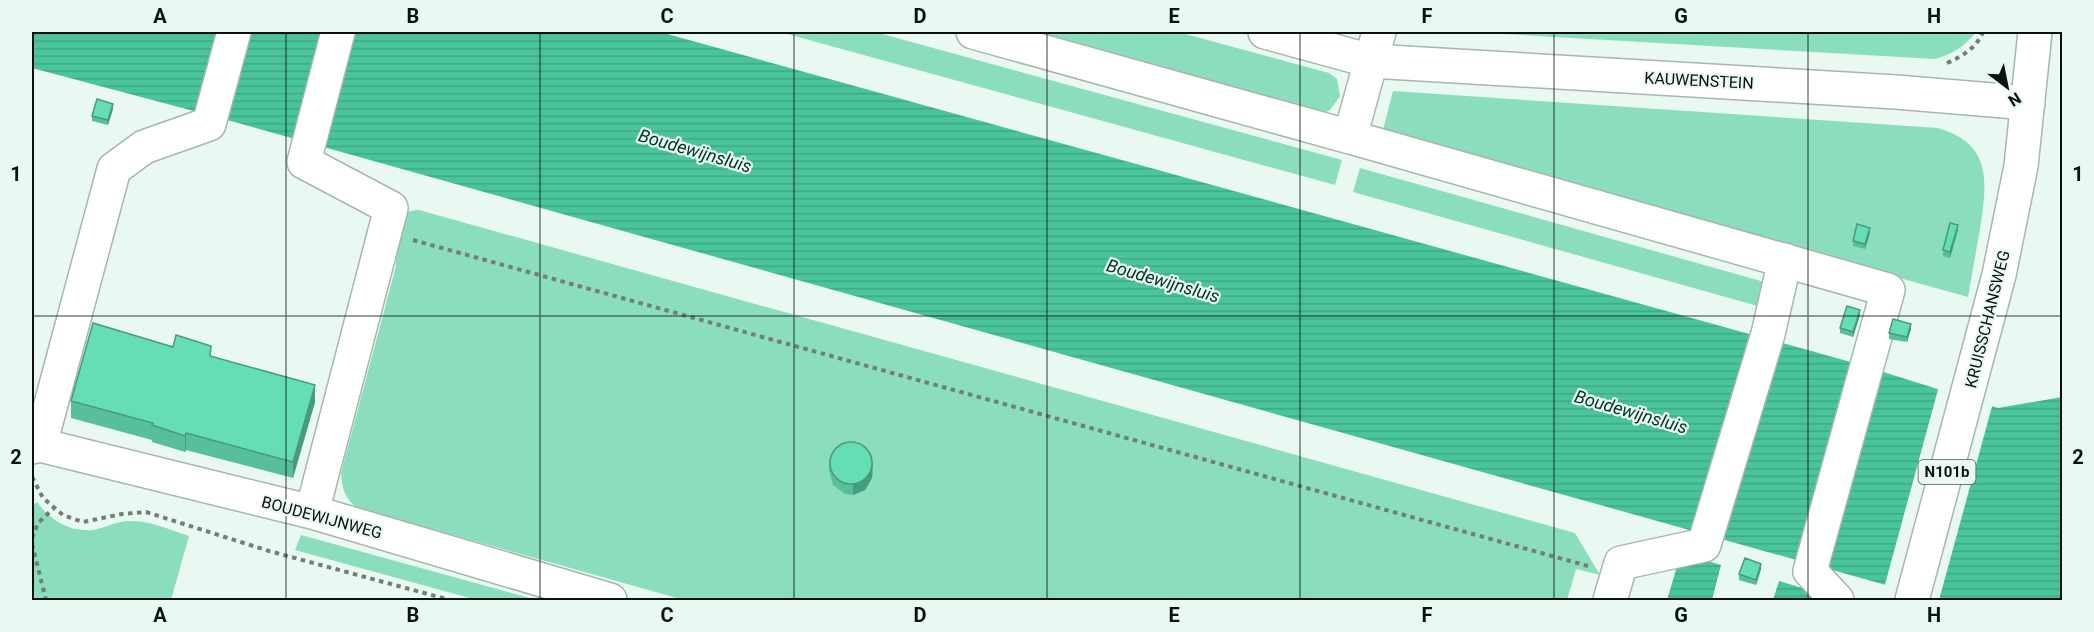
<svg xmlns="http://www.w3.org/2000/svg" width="2094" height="632" viewBox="0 0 2094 632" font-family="Roboto,sans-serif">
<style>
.green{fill:#8adebe}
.water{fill:url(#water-rules)}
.pier{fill:#e9f8f1}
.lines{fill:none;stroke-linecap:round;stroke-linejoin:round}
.minor-casing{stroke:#a7b6af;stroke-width:36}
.major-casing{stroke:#a7b6af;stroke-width:36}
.path{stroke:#737d79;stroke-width:4;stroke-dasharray:4.5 4.5;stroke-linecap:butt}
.minor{stroke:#fff;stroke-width:33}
.major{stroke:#fff;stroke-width:33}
.wall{fill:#58bf9b}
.shaded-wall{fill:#479b7e}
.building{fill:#66deb4;stroke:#479b7e;stroke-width:1.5}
.grid{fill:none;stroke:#0c110f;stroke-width:1.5;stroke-opacity:0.55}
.labels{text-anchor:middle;stroke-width:4.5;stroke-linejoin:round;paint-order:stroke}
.shield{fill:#e9f8f1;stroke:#4e5653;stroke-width:1.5}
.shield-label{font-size:15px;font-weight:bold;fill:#0c110f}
.street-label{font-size:16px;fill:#0c110f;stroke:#e9f8f1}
.water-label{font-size:18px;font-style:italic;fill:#003626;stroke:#e9f8f1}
.neatline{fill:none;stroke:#0c110f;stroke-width:2}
.grid-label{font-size:20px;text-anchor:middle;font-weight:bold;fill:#0c110f}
</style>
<defs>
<pattern id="water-rules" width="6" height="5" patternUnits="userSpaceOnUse" patternTransform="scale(1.5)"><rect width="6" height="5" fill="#49c49c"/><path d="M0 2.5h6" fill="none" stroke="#3fa785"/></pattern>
</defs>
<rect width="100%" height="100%" fill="#e9f8f1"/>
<path class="green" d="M780,32H875L1342,160L1335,185Z
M1019,32H1178L1329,73L1337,79L1340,96L1330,110L1321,114Z
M1469,32H1976C1965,46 1953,54 1935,59Z
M1393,91L1938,128C1993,144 1987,183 1980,229C1976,251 1972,274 1968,297L1382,134Z
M1360,168L1768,283L1761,307L1353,192Z
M419,210L1575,533L1600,575L1576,569L1567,600H684L357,508C345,499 342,488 341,473L396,266L395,241L402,216L410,211Z
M37,502C50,520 69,532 93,530C105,528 117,521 129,521C150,520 170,530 189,536L171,600H35L32,586V506Z
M301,535L537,600H477L295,550Z"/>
<path class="water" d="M32,32H660L1858,364L1998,408L2062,397V600H1939L220,118L32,68Z
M1681,553L1721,565L1712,600H1667Z
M1779,581L1819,593L1817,600H1773Z"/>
<path class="pier" d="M1939,386L1993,403L1939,600H1928L1884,588Z"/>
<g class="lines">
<g class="minor-casing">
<path id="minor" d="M973,32L1350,137
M1265,32L1371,61L1896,92L2028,103
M1379,32L1350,137L1888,290L1810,571L1837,600
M40,445L114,169L144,147L209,124L234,32
M32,447L40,445L312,512L610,600
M312,512L391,208L304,162L338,32
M1610,600L1621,563L1704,545L1768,334L1785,260"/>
</g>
<g class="major-casing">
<path id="major" d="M1912,600L1999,275L2021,166L2035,32"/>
</g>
<path class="path" d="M1947,63C1963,56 1976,48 1983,32
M413,240L1588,566
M32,477L43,498L63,515L83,522L122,514L146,512L269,551L450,600
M32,538L38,523L54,508
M32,544L46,600"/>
<use href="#minor" class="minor"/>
<use href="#major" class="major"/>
</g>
<path class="wall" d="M113,109L108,125L92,121V116Z
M1958,230L1950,258L1943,256V250Z
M1870,233L1865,249L1853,246V241Z
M1860,315L1853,337L1840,333V328Z
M1911,329L1907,342L1889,339V333Z
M173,347L211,356L315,402L293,478L186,450L185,452L152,442V440L71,418V401Z
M829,461L873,471L872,478L865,490L853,495L845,494L833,485L829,471Z
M1761,569L1756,585L1739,580V574Z"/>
<path class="shaded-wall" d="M113,104V109L108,125V120Z
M1958,225V230L1950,258V252Z
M1870,228V233L1865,249V244Z
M1860,310V315L1853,337V332Z
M1911,324V329L1907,342V337Z
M315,385V402L293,478V462Z
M186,433V450L185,452V436Z
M873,461L872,478L865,490L853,495V485Z
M1761,564V569L1756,585V580Z"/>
<path class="building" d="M97,99L113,104L108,120L92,116Z
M1950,223L1958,225L1950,252L1943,250Z
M1857,224L1870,228L1865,244L1853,241Z
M1847,306L1860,310L1853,332L1840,328Z
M1893,319L1911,324L1907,337L1889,333Z
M93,323L173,347L176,335L211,346L210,356L315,385L293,462L186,433L185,436L152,425L153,423L71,401Z
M830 463a21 21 0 1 1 42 0a21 21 0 1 1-42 0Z
M1745,558L1761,564L1756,580L1739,574Z"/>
<path class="grid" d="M286,32V600M540,32V600M794,32V600M1047,32V600M1300,32V600M1554,32V600M1808,32V600M32,316H2062"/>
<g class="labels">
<rect class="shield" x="1918.5" y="460" width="57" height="24" rx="4.5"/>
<g class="shield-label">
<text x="1947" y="477">N101b</text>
</g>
<g class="street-label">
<text transform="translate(1699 80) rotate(3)" y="6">KAUWENSTEIN</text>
<text transform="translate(1987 319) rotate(-76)" y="6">KRUISSCHANSWEG</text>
<text transform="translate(322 517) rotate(15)" y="6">BOUDEWIJNWEG</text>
</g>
<g class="water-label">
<text transform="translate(695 151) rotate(16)" y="6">Boudewijnsluis</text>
<text transform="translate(1163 281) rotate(16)" y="6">Boudewijnsluis</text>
<text transform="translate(1631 412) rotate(16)" y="6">Boudewijnsluis</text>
</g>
</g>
<rect width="2094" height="632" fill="none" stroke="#e9f8f1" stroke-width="66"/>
<g transform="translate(2007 87) rotate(148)" stroke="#e9f8f1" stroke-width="4.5" paint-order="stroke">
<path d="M0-4.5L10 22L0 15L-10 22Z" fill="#0c110f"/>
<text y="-9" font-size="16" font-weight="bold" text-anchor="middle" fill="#0c110f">N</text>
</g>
<rect x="33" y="33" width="2028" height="566" class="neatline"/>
<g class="grid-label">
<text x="160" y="23">A</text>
<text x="413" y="23">B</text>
<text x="667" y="23">C</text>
<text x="920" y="23">D</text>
<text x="1174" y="23">E</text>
<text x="1427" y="23">F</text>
<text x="1681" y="23">G</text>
<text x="1934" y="23">H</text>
<text x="16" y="181">1</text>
<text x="2078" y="181">1</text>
<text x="16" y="464">2</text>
<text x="2078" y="464">2</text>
<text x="160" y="622">A</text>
<text x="413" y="622">B</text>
<text x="667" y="622">C</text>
<text x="920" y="622">D</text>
<text x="1174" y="622">E</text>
<text x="1427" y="622">F</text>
<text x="1681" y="622">G</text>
<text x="1934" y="622">H</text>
</g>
</svg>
